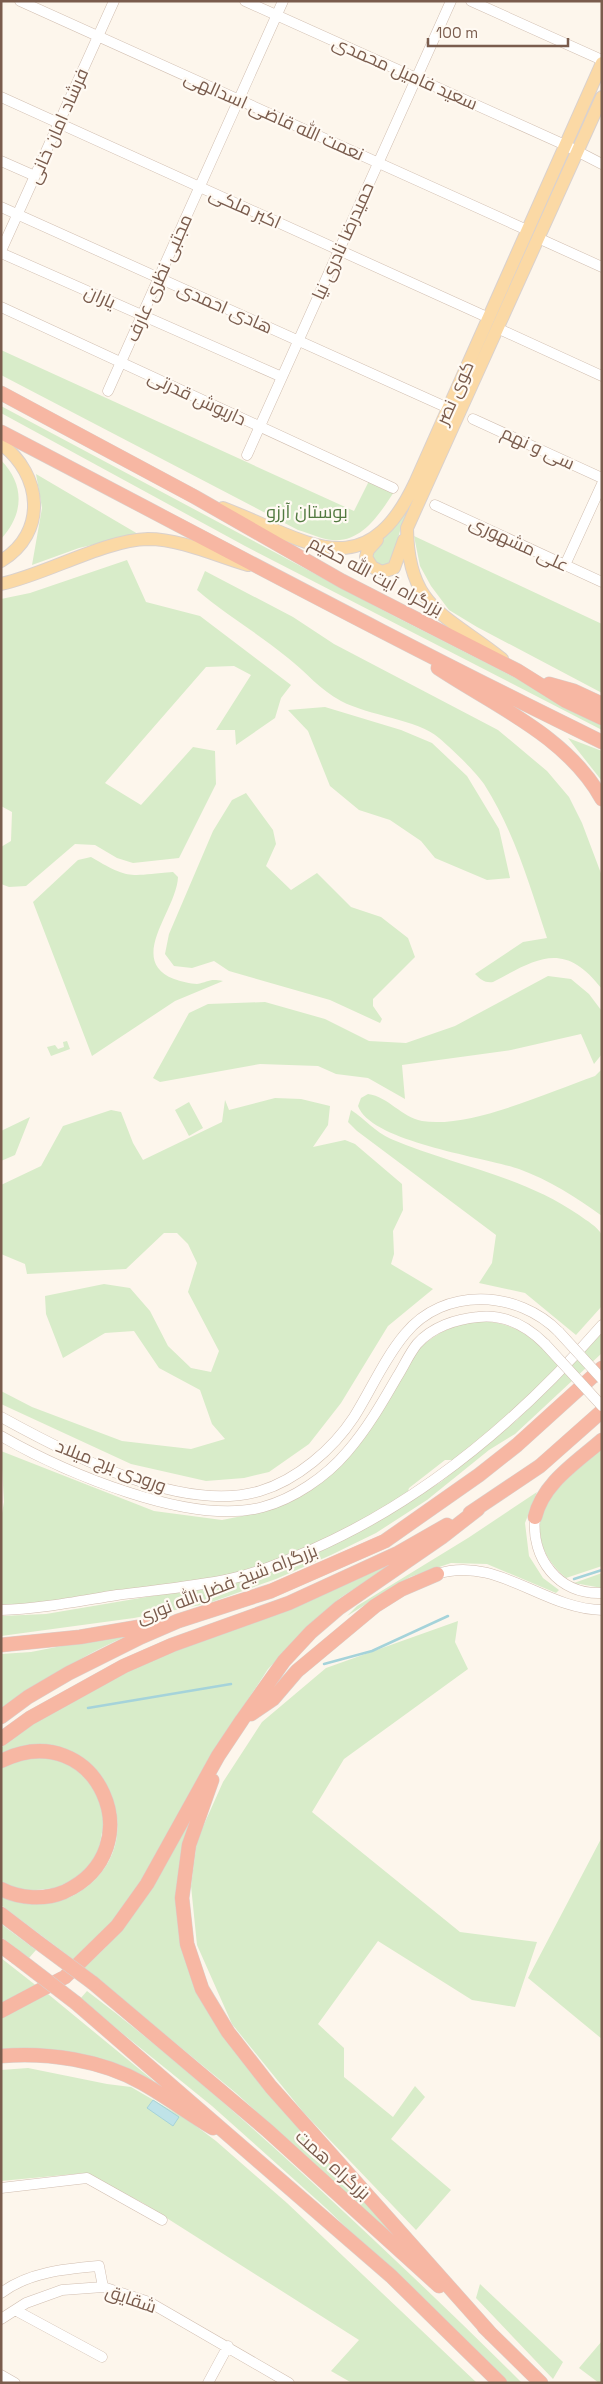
<svg xmlns="http://www.w3.org/2000/svg" width="603" height="2384" viewBox="0 0 603 2384" font-family="'Space Grotesk',Cairo,sans-serif">
<style>
.green{fill:#d8ecc9}
.water{fill:#bfe3e8;stroke:#a5d3da}
.lines{fill:none;stroke-linecap:round;stroke-linejoin:round}
.stream{stroke:#a5d3da;stroke-width:2.5}
.minor-casing{stroke:#d1beb0;stroke-width:11}
.major-casing{stroke:#dad1cd;stroke-width:14}
.highway-casing{stroke:#dad1cd;stroke-width:15}
.minor{stroke:#fff;stroke-width:10}
.major{stroke:#fbd9a5;stroke-width:12}
.highway{stroke:#f7b7a3;stroke-width:14}
.minor-bridge-casing{stroke:#d1beb0;stroke-width:11;stroke-linecap:butt}
.highway-bridge-casing{stroke:#dad1cd;stroke-width:15;stroke-linecap:butt}
.minor-bridge{stroke:#fff;stroke-width:10}
.highway-bridge{stroke:#f7b7a3;stroke-width:14}
.labels{text-anchor:middle;stroke-width:4.5;stroke-linejoin:round;paint-order:stroke}
.street-label{font-size:18px;fill:#7a5c4d;stroke:#fffaf3}
.park-label{font-size:18px;fill:#537a41;stroke:#fffaf3}
</style>
<rect width="100%" height="100%" fill="#fdf6ec"/>
<path class="green" d="M1,350L354,511L369,481L394,492C380,513 362,543 332,540C321,539 309,533 298,530L1,375Z
M1,406L394,616L602,722V730L245,546L1,413Z
M1,460C25,485 24,514 1,539Z
M36,474L138,534L79,548L32,565L42,508Z
M409,510L400,531L391,563L380,567L372,559L373,549Z
M414,536L602,624V693L477,627L449,610L431,586L420,566Z
M127,560L146,602L200,616L291,685L281,698L275,718L236,745L235,730H216L251,675L234,666L206,667L105,783L141,805L193,747L215,751L216,784L179,858L133,863L117,858L95,845L75,844L26,886L9,887L1,884V847L11,841L12,812L1,806V599L30,593Z
M205,571L293,617L334,644L498,730L547,771L569,797L582,823L602,876V989C564,940 538,958 493,982C485,983 481,980 475,974L523,942L547,938C530,886 514,831 484,784C474,770 452,749 439,738C417,719 369,716 341,701C320,690 306,672 288,658C259,634 226,615 197,590Z
M325,707L401,730L432,743L467,776L499,829L510,878L487,880L435,858L421,841L390,820L359,810L330,786L308,731L288,710Z
M568,738L602,751V781Z
M246,793L273,830L276,844L266,866L291,890L317,873L351,907L381,917L408,938L415,957L373,999V1006L382,1019L380,1023L330,1000L229,971L214,961L192,968L174,966L165,954L169,934L213,831L232,800Z
M91,857C131,881 130,875 173,872L178,877C177,910 126,960 174,979C180,981 191,984 197,984C208,982 209,978 223,981L175,1001L92,1056L33,902L78,860Z
M548,976L571,979L589,994L601,1010L602,1054L594,1064L581,1034L511,1050L402,1065L405,1099L368,1078L336,1074L318,1066L260,1064L160,1082L153,1078L189,1013L208,1004L265,1002L325,1019L369,1041L406,1043L455,1026Z
M67,1041L70,1049L51,1056L47,1047L55,1045L58,1049L64,1047L63,1042Z
M602,1069V1216C576,1197 549,1180 519,1169C484,1157 371,1142 358,1106L361,1098L368,1094C389,1097 401,1117 422,1121C469,1129 549,1092 595,1076Z
M275,1098L301,1099L330,1106L328,1125L313,1147L345,1140L355,1144L402,1184L403,1210L393,1231L394,1254L391,1264L433,1289L388,1326L341,1403L309,1444L269,1472L244,1478L206,1481L131,1464L1,1404V1391L32,1407L122,1441L191,1449L225,1439L212,1424L200,1390L159,1368L134,1331L105,1333L63,1358L46,1314L45,1296L104,1284L130,1288L150,1311L168,1346L191,1368L211,1372L219,1351L188,1292L197,1263L188,1244L177,1233H164L126,1269L27,1274L25,1264L1,1254V1185L41,1166L63,1126L111,1110L121,1112L133,1143L143,1160L222,1122L225,1100L229,1110Z
M189,1102L203,1128L189,1136L175,1110Z
M351,1110C365,1119 375,1132 391,1139C455,1166 521,1175 579,1215C587,1221 597,1226 602,1235V1306L576,1335L525,1293L479,1283L492,1263L496,1235L357,1131L348,1122Z
M30,1117L15,1155L1,1161V1131Z
M480,1321C518,1323 534,1338 559,1365L522,1403L455,1460H445L409,1488L407,1494L342,1532L265,1565L226,1576L33,1604L1,1606V1519L4,1502L1,1451L154,1511L222,1520L267,1511L348,1457L364,1439L419,1349C436,1332 456,1324 480,1321Z
M602,1332V1353L515,1434L489,1450L427,1500L376,1533L331,1555L276,1579L206,1604L134,1618L1,1636V1616L46,1614L217,1585L358,1532L441,1482L517,1420Z
M602,1447V1566L566,1578C536,1553 531,1520 555,1489C567,1473 587,1460 602,1447Z
M537,1492L525,1523L529,1556L543,1578L559,1590L556,1593L487,1564L451,1563L410,1577L347,1616L357,1606L468,1538Z
M435,1536L340,1598L318,1618L268,1669L213,1753L144,1879L111,1924L74,1960L1,1905V1895C18,1897 38,1902 55,1901C66,1901 80,1892 89,1885C160,1826 86,1708 1,1756V1748C60,1695 138,1665 209,1634C284,1602 360,1569 435,1536Z
M602,1573V1588L574,1583Z
M458,1621L455,1642L468,1669L344,1759L312,1812L460,1932L537,1942L515,2007L472,2000L378,1941L318,2024L344,2048V2077L393,2117L415,2086L425,2097L391,2139L451,2190L416,2230L304,2113L232,2024L197,1945L191,1886L197,1840L223,1782L262,1722L326,1668Z
M143,1630C91,1648 47,1680 1,1711V1654L31,1652Z
M36,1757H49L72,1765L94,1786L105,1815L98,1855L80,1876L56,1888L25,1891L1,1884V1766Z
M206,1789L181,1866L195,1983L419,2261L236,2093L84,1968L106,1947Z
M602,1837V2039L528,1978Z
M1,1924L36,1950L29,1958L1,1937Z
M1,1958L38,1987L1,2004Z
M87,1991C166,2051 241,2117 314,2184C384,2249 454,2315 522,2383H507L326,2208L212,2106L80,1999Z
M48,1994L189,2110L151,2082L38,2049H1V2016Z
M28,2068L107,2084L131,2087L188,2120L216,2141L287,2203L477,2383H352L331,2371L359,2340L143,2203L85,2173L1,2181V2070Z
M480,2284L563,2362L553,2379L476,2298Z
M602,2341V2383H599L579,2368Z"/>
<path class="water" d="M153,2100L179,2117L173,2126L147,2108Z"/>
<g class="lines">
<path class="stream" d="M574,1579L602,1570
M324,1664L372,1651L448,1616
M88,1708L231,1684"/>
<g class="minor-casing">
<path id="minor" d="M20,1L527,230
M245,1L565,145L602,164
M471,1L602,60
M1,97L489,318
M1,161L35,176
M1,207L448,408
M538,238L602,267
M1,251L114,1
M1,253L282,377
M1,307L393,488
M497,328L602,376
M108,391L283,1
M473,419L602,478
M247,455L451,1
M435,505L602,582
M565,565L602,484
M1,1417C70,1455 181,1514 260,1491C297,1480 333,1449 354,1417C371,1390 384,1359 405,1334C444,1286 518,1290 559,1332
M1,1436C64,1472 191,1527 263,1507C293,1499 326,1477 347,1452C367,1429 382,1403 397,1377C404,1366 409,1354 417,1344C432,1327 456,1319 478,1317C504,1314 527,1326 545,1344
M535,1517C531,1558 558,1595 602,1593
M437,1574C497,1555 543,1609 602,1610
M1,1610C40,1609 79,1601 117,1595C155,1590 193,1587 230,1579C258,1573 285,1561 311,1550C425,1500 521,1418 602,1325
M1,2188L87,2178L162,2220
M1,2293C29,2272 65,2269 99,2266L103,2287
M15,2310L102,2357
M1,2319L26,2303L62,2290L103,2287L149,2302L289,2383
M1,2375L15,2383
M208,2383L228,2346"/>
</g>
<g class="major-casing">
<path id="major" d="M1,444C42,474 48,533 1,561
M223,508C305,539 364,591 415,483L602,63
M377,540L368,550L366,557L372,567L382,572L394,568L404,540
M1,584C47,574 104,540 148,539C181,539 217,556 248,565
M502,659C446,614 408,609 407,528L602,97"/>
</g>
<g class="highway-casing">
<path id="highway" d="M1,393L195,497L342,581L518,671L566,701L602,718
M1,432C201,536 399,643 602,742
M438,668C495,706 567,736 602,799
M549,684L574,691L602,704
M470,1513L540,1466L602,1411
M535,1517C543,1483 577,1462 602,1440
M1,1645L80,1637L162,1623
M251,1714L273,1699L297,1671L375,1606L402,1589L437,1574
M1,1717L28,1697L69,1673L141,1637L178,1621L271,1591L385,1541L479,1475L517,1445L602,1368
M1,1739L30,1718L124,1666L172,1645L289,1603L398,1553L447,1525
M1,1761C97,1714 156,1850 64,1892C45,1900 20,1899 1,1889
M212,1780L189,1845L182,1898L187,1944L202,1989L228,2032L271,2087L491,2334
M1,1914L35,1940
M1,1946L16,1957
M93,1983L267,2130L439,2286
M76,2003L391,2276L500,2383
M1,2011L65,1977L117,1926L147,1884L218,1756L242,1720L284,1661L311,1632L339,1608L442,1537L478,1509
M1,2056C47,2052 102,2060 142,2083C167,2097 189,2114 213,2128
M484,2327L541,2383"/>
</g>
<use href="#minor" class="minor"/>
<use href="#major" class="major"/>
<use href="#highway" class="highway"/>
<g class="minor-bridge-casing">
<path id="minor-bridge" d="M559,1332L602,1379
M545,1344L602,1406"/>
</g>
<g class="highway-bridge-casing">
<path id="highway-bridge" d="M35,1940L93,1983
M16,1957L76,2003"/>
</g>
<use href="#minor-bridge" class="minor-bridge"/>
<use href="#highway-bridge" class="highway-bridge"/>
</g>
<g class="labels">
<g class="street-label">
<text transform="translate(405 73) rotate(24)" y="6">سعید فامیل محمدی</text>
<text transform="translate(274 116) rotate(24)" y="6">نعمت الله قاضی اسدالهی</text>
<text transform="translate(58 126) rotate(-66)" y="6">فرشاد امان خانی</text>
<text transform="translate(245 208) rotate(24)" y="6">اکبر ملکی</text>
<text transform="translate(343 241) rotate(-66)" y="6">حمیدرضا نادری نیا</text>
<text transform="translate(159 278) rotate(-66)" y="6">مجتبی نظری عارف</text>
<text transform="translate(100 297) rotate(24)" y="6">یاران</text>
<text transform="translate(225 308) rotate(24)" y="6">هادی احمدی</text>
<text transform="translate(455 393) rotate(-66)" y="6">کوی نصر</text>
<text transform="translate(197 398) rotate(25)" y="6">داریوش قدرتی</text>
<text transform="translate(538 448) rotate(25)" y="6">سی و نهم</text>
<text transform="translate(519 544) rotate(25)" y="6">علی مشهوری</text>
<text transform="translate(376 576) rotate(28)" y="6">بزرگراه آیت الله حکیم</text>
<text transform="translate(111 1466) rotate(21)" y="6">ورودی برج میلاد</text>
<text transform="translate(227 1584) rotate(-21)" y="6">بزرگراه شیخ فضل‌الله نوری</text>
<text transform="translate(333 2165) rotate(42)" y="6">بزرگراه همت</text>
<text transform="translate(131 2299) rotate(19)" y="6">شقایق</text>
</g>
<g class="park-label">
<text x="307" y="518">بوستان آرزو</text>
</g>
</g>
<rect width="603" height="2384" fill="none" stroke="#7a5c4d" stroke-width="5"/>
<path d="M428 38v8h140v-8" fill="none" stroke="#7a5c4d" stroke-width="2.5"/>
<text x="436" y="38" font-size="15" fill="#7a5c4d" stroke="#fffaf3" stroke-width="4" paint-order="stroke">100 m</text>
</svg>
